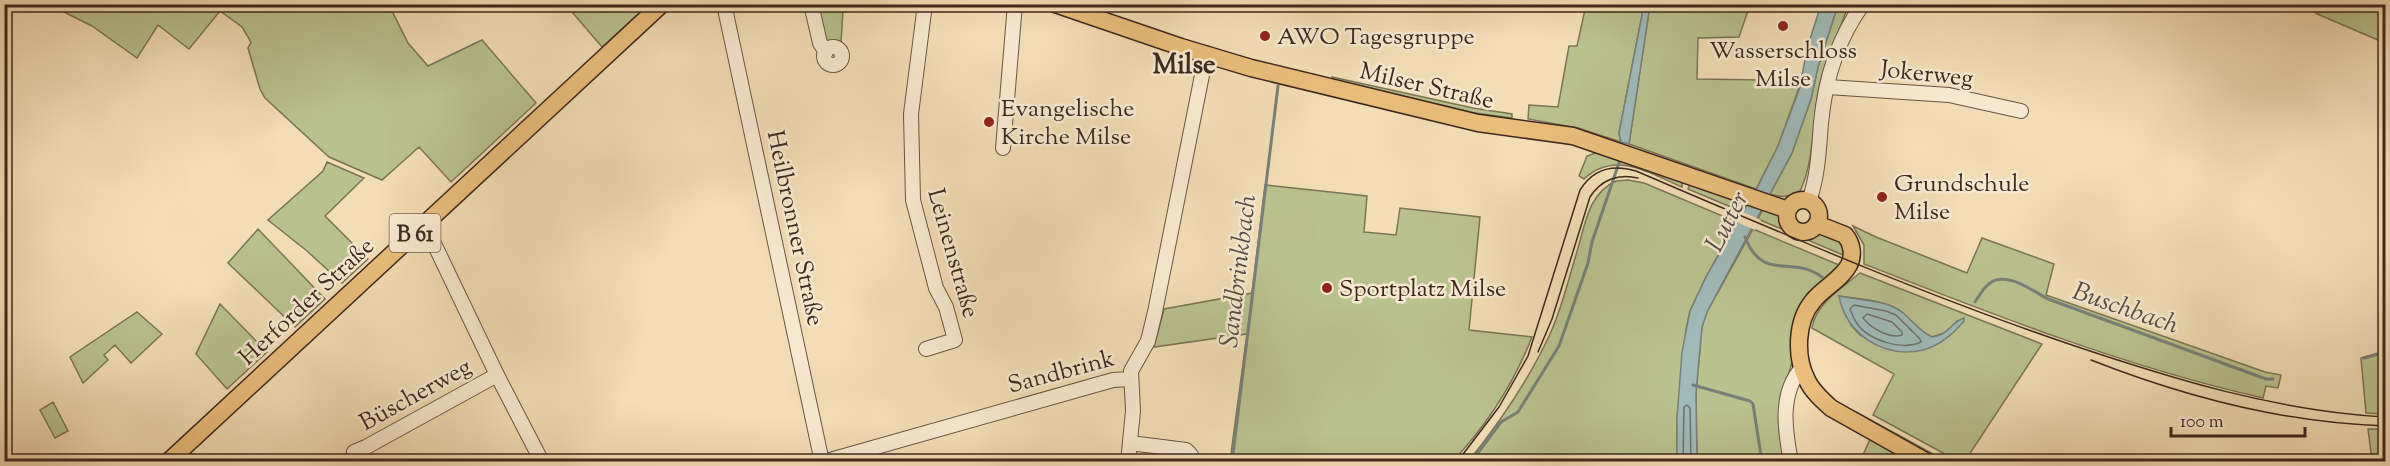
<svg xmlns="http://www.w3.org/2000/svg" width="2390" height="466" viewBox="0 0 2390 466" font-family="'Sorts Mill Goudy',serif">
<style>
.green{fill:#b9c18f;stroke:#7c7456;stroke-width:1.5;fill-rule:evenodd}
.water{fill:#9fbab8;stroke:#78807a;stroke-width:1.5}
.pier{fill:#f2ddb6}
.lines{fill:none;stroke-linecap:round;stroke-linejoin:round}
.shore{stroke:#6e716b;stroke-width:1.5}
.stream{stroke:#78807a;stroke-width:3}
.minor-casing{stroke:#6b5544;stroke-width:16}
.major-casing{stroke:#3e281e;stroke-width:19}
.minor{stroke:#f7e9d0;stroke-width:14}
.major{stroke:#e9be7b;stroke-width:16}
.tram{stroke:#3e281e;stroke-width:1.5}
.poi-dot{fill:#8f2418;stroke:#f7e9d0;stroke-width:2}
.labels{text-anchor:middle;stroke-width:5;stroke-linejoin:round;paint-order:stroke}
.shield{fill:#f7e9d0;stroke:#766253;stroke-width:1.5}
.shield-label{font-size:22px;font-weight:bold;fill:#3e281e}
.poi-label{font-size:24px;fill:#3e281e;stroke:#f7e9d0;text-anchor:start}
.street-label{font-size:24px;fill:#3e281e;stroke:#f7e9d0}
.water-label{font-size:26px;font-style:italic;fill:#564c44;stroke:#f7e9d0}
.quarter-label{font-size:27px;font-weight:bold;fill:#3e281e;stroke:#f7e9d0}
</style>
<rect width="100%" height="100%" fill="#f2ddb6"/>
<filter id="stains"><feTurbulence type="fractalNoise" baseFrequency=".00333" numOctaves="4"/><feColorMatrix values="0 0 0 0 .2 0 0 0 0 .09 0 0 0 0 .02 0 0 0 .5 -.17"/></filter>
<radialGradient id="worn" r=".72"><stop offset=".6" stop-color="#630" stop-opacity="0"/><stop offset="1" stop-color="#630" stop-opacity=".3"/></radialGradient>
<path class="green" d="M50,5H389L408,43L428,66L482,40L536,103L451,182L419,147L382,180L329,157L265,98L260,89L248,48L251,42L242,27L220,11L189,49L158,25L137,58L92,26Z
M566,5H648L602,47Z
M1586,5H1644L1619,133L1621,142L1578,128L1528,119L1529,105L1558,107L1569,46H1577Z
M1650,5H1750L1739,37L1698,38L1697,79L1764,80L1800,85L1778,146L1756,189L1629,144Z
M1838,5H1848C1840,33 1825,57 1819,87C1812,121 1815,160 1800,191C1788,197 1783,198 1770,194L1792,153L1811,99L1818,67Z
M814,7L843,9L841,44L825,43Z
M2375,8L2385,11V43L2315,13Z
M1332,77L1473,108L1512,114V118L1475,113L1332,79Z
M1598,152L1682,182V187C1649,173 1615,150 1584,179L1579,176L1587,156Z
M327,162L364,178L325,216L368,259L342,283L307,251L268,220L323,171Z
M1616,181L1628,180L1644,183L1737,222L1706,277L1690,311L1686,329L1677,418V461L1468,462C1500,422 1529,380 1550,334C1562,308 1568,281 1576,255C1585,227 1587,194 1616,181Z
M1690,184L1747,204L1743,212L1688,189Z
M1265,185L1367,196L1364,232L1396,235L1400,208L1480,217L1469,330L1532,337C1514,383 1486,426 1453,461H1230L1247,334L1154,347L1164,309L1252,293Z
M1763,209C1768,211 1776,213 1780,216C1787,221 1786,231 1795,234C1804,238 1810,232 1818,232C1831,234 1844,241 1843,255L1758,219Z
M1853,226L1876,237L1967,273L1982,238L2054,264L2046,295L2265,372L2281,375L2278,388L2266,386L2263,398C2126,367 1994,315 1864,264V245Z
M258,229L325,299L295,327L228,263Z
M1753,229L1839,265L1807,294L1797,311L1794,322V355L1784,391L1787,461L1697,462L1696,393L1702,327L1707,312Z
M1860,273L2042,344L1965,461H1953L1943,453L1873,415L1894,374L1812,328C1816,303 1842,288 1860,273ZM1839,296C1857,299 1883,300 1899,310C1911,318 1918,331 1932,337L1947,332L1958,320L1941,342L1875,344L1860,335L1851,325Z
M220,304L267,352L227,389L196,354Z
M137,312L162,334L131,363L115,345L104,355L108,360L83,383L70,357Z
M2385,351V414L2366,413L2361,358Z
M53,402L68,431L55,438L40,410Z
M1843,408L1856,412L1946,461H1935L1860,420Z
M2368,429H2385V461H2372Z
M1870,439L1910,461L1860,462Z"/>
<path class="water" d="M1644,5H1650L1629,144L1621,142L1619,133Z
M1821,5H1838L1818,67L1811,99L1792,153L1707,312L1702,327L1696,393L1697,461L1677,462V418L1682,352L1690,311L1706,277L1758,186L1778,146L1799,90L1808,45Z
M1839,296C1858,300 1883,300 1899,310C1911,318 1918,331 1932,337C1949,335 1950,323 1964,318V321C1953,334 1939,346 1923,350C1884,359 1846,334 1839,296Z"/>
<path class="pier" d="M1740,211L1761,220L1755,230L1734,221Z"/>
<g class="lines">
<path class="shore" d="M1854,305L1886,311L1896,315L1920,339L1921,342C1902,351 1867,340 1856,322C1853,318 1852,313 1850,309Z
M1867,314L1892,322L1902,332V335C1889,339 1871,328 1863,318Z
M1683,462L1684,407L1687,405L1690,408L1691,462"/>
<path class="stream" d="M1745,237C1763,283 1791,254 1822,277
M1975,302C1979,296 1984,287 1990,283C2007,271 2033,291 2048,299L2266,379H2273
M2364,358L2386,352
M1693,385L1750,401L1753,404L1762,462
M1232,462L1278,86
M1471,462L1501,422L1518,412L1559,346L1588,263L1592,242L1621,157"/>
<g class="minor-casing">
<path id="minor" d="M724,4L822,462
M811,4L820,43L826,52
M925,4L911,114L913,200L936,288L946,307L955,340L926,349
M824 56a9 9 0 1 1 18 0a9 9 0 1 1-18 0Z
M1828,87L1949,95L2021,111
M1003,148L1015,4
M1809,201C1818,176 1819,149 1821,123C1825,81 1838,38 1863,4
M423,225L428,231L497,375L542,462
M1130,443L1186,450L1191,455L1192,462
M354,452L366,447L497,375
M823,462L1113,380L1130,379
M1128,462L1133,411L1131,371L1148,341L1155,312L1206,55
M1791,462C1785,431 1779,393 1802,368"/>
</g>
<g class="major-casing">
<path id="major" d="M1055,4L1181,47L1251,68L1478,123L1573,136L1788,210
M1787 216a16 16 0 1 1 32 0a16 16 0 1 1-32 0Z
M1817,224L1845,235C1852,243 1854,255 1849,265C1841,280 1823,288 1813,301C1796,321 1795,357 1807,380C1812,391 1822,400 1831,408L1927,462
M168,462L662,4"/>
</g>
<use href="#minor" class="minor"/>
<use href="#major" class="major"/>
<path class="tram" d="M1538,352L1552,319L1590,197C1601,180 1618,173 1638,178
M2091,360C2185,397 2285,423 2386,426
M1457,462L1499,407L1528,356L1580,190C1593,169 1613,164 1636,171C1779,232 1922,294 2069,344C2173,379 2276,411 2386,417"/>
</g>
<g class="poi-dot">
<circle cx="1783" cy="26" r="6"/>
<circle cx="1265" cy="36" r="6"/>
<circle cx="989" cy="122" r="6"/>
<circle cx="1882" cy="197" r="6"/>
<circle cx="1327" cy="288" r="6"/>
</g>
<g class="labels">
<rect class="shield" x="389.5" y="214" width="51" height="38" rx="4.5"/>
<g class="shield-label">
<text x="415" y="241">B 61</text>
</g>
<g class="poi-label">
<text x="1277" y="44">AWO Tagesgruppe</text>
<text x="1783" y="58" text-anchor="middle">Wasserschloss<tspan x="1783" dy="28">Milse</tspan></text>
<text x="1001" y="116">Evangelische<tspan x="1001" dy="28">Kirche Milse</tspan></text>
<text x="1894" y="191">Grundschule<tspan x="1894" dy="28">Milse</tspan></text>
<text x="1339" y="296">Sportplatz Milse</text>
</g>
<g class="street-label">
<text transform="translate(1927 73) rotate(6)" y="8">Jokerweg</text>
<text transform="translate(1427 85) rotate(13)" y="8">Milser Straße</text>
<text transform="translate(796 228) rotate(78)" y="8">Heilbronner Straße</text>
<text transform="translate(954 253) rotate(74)" y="8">Leinenstraße</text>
<text transform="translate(306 301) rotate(-43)" y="8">Herforder Straße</text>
<text transform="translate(1061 371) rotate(-15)" y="8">Sandbrink</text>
<text transform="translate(415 394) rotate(-29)" y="8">Büscherweg</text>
</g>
<g class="water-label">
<text transform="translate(1726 221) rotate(-63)" y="9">Lutter</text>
<text transform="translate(1237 271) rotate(-83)" y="9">Sandbrinkbach</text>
<text transform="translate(2126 307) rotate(19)" y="9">Buschbach</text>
</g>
<g class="quarter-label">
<text x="1184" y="73">Milse</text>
</g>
</g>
<rect width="2390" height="466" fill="none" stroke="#f2ddb6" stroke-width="24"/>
<rect x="6" y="6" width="2378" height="454" fill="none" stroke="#3e281e" stroke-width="3"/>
<rect x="12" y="12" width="2366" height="442" fill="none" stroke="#3e281e" stroke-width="1.5"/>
<path d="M2171 427v9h134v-9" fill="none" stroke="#3e281e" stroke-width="3"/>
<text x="2180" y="427" font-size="18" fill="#3e281e" stroke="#f7e9d0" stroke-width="4.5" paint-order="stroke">100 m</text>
<rect width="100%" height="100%" filter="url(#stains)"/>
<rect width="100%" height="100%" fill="url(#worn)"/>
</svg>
